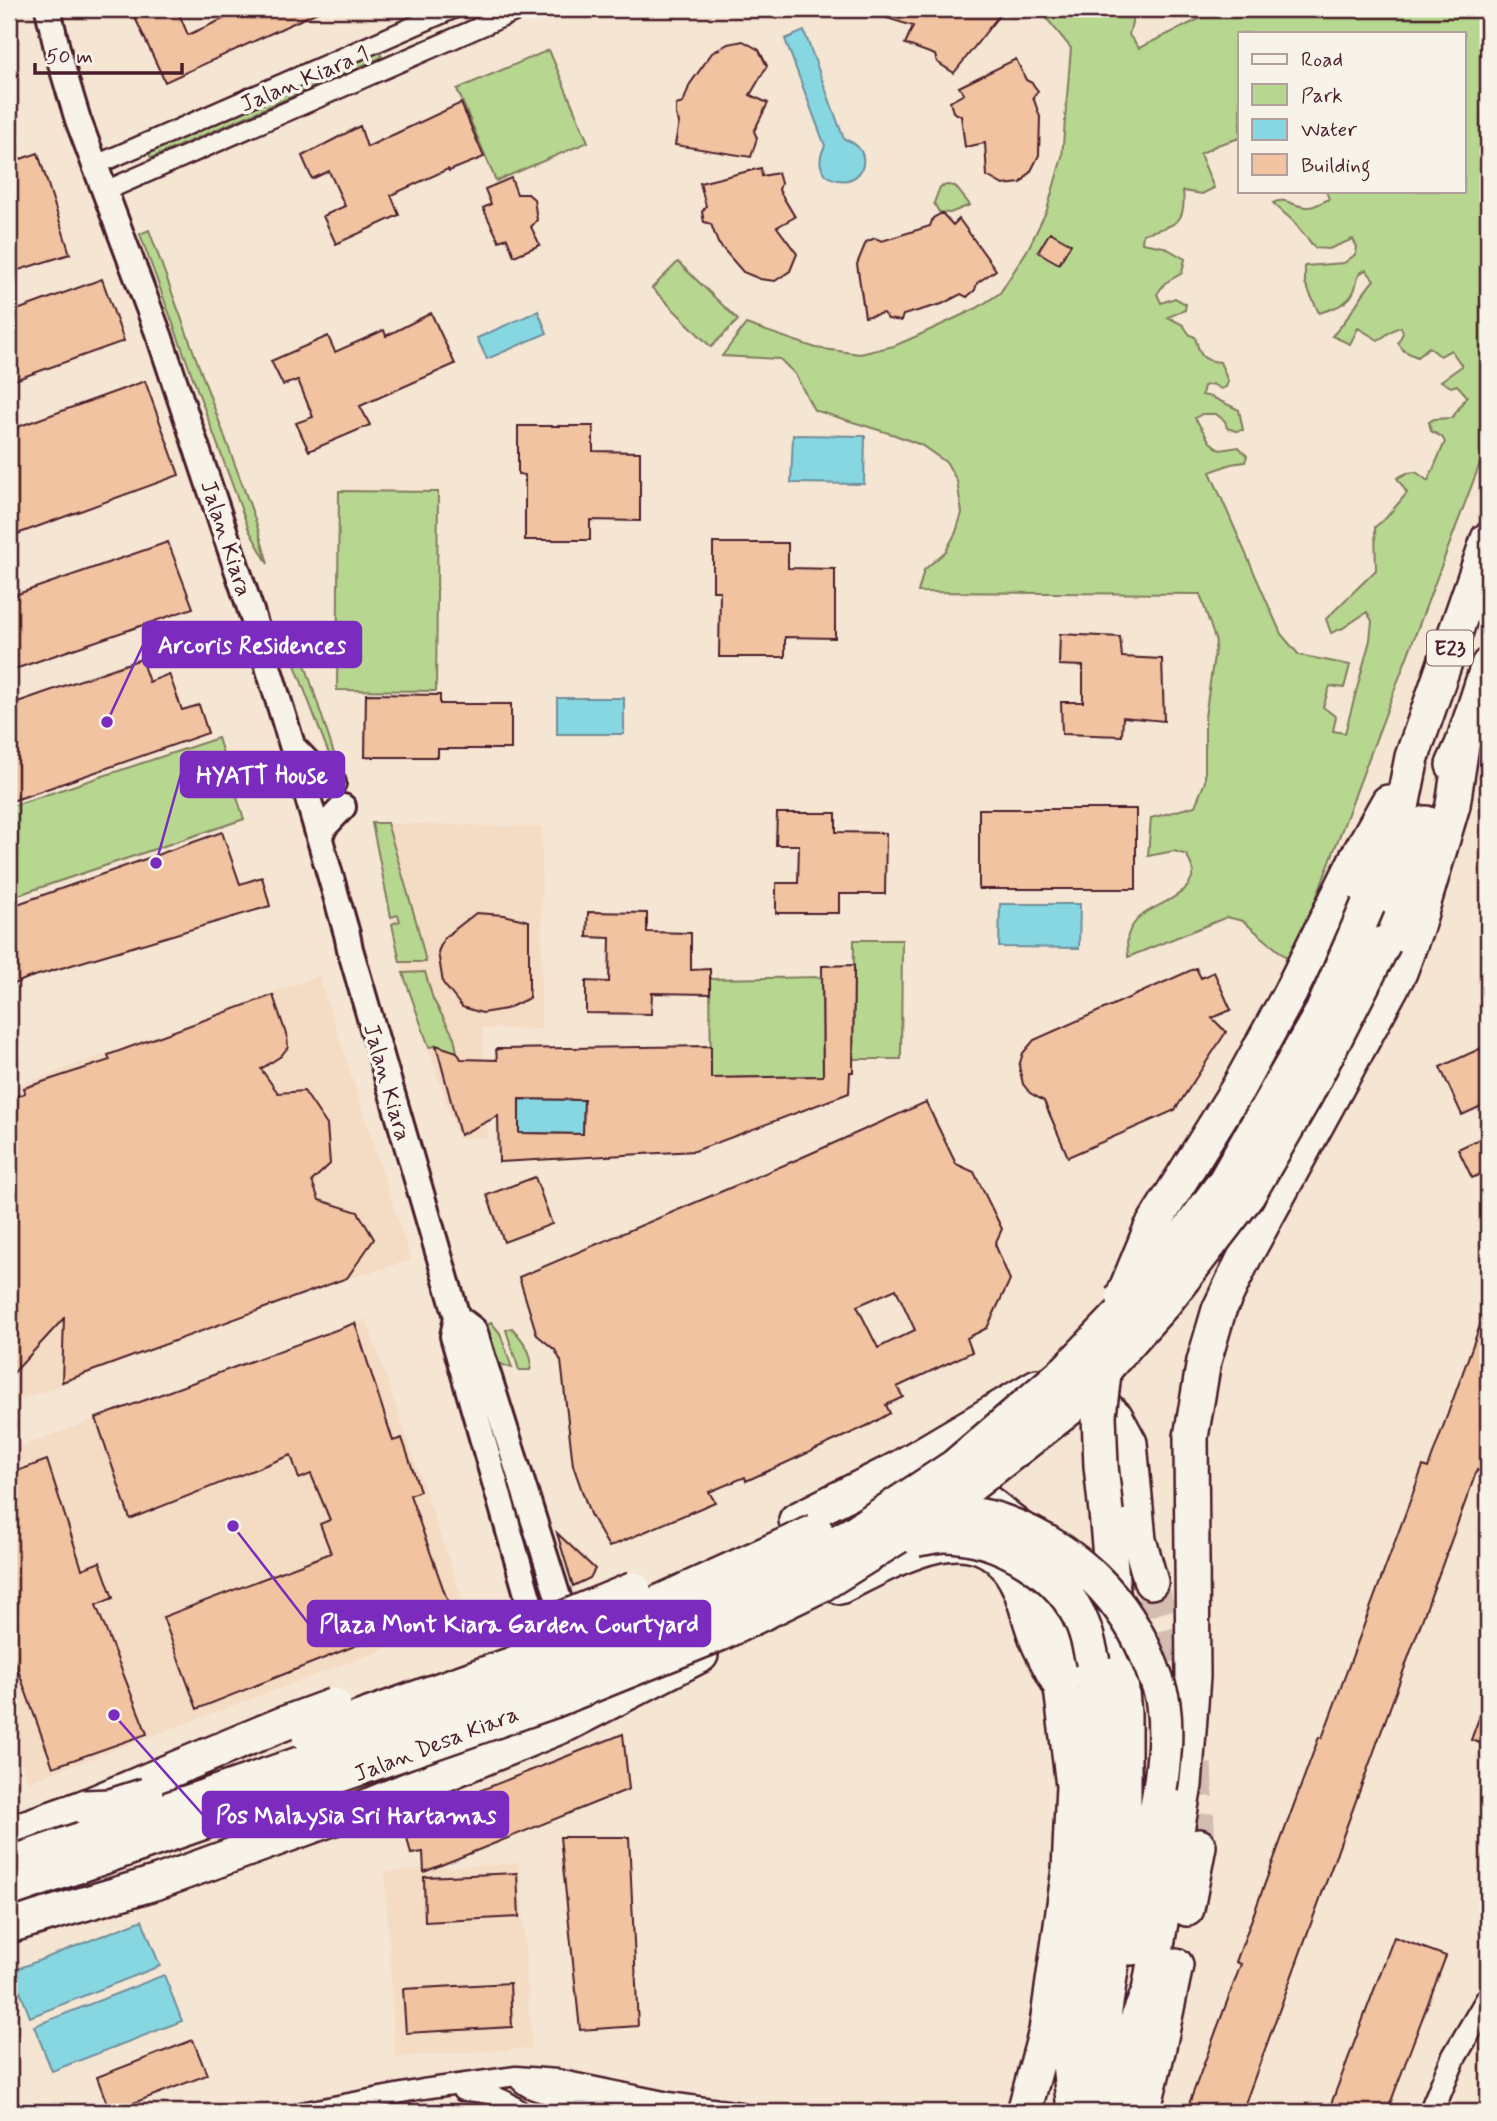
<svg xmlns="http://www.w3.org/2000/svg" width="1497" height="2121" viewBox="0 0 1497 2121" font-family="Mynerve,sans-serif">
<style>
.built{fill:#f4dbc4}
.green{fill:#b7d790;stroke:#807b5e;stroke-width:2;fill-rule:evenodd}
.water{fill:#87d7e2;stroke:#6f8d99;stroke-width:2}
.building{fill:#f1c3a1;stroke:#4a1f2b;stroke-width:2;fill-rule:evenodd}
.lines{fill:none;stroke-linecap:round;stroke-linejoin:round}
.motorway-tunnel{stroke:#d3bdb1;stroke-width:33;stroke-dasharray:33 17;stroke-linecap:butt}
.minor-casing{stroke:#4a1f2b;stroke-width:23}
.tertiary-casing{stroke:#4a1f2b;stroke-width:28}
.secondary-casing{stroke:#4a1f2b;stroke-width:30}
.motorway-casing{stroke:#4a1f2b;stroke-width:38}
.minor{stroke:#f7f3e8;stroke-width:18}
.tertiary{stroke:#f7f3e8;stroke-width:23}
.secondary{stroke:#f7f3e8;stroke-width:24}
.motorway{stroke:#f7f3e8;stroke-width:33}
.motorway-bridge-casing{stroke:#4a1f2b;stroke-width:38;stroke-linecap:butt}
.motorway-bridge{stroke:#f7f3e8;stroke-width:33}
.labels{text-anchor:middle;stroke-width:7;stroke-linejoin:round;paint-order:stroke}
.shield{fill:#f7f3e8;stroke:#7e5f64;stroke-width:2}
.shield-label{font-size:21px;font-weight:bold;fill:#4a1f2b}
.street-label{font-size:23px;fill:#4a1f2b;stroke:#f7f3e8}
.leader{fill:none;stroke:#7b2cbf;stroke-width:2.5}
.callout-dot{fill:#7b2cbf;stroke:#f7f3e8;stroke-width:2.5}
.callout{fill:#7b2cbf;stroke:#7b2cbf;stroke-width:2.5}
.callout-label{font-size:24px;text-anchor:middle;font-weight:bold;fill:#fff}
</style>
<rect width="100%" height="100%" fill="#f5e5d3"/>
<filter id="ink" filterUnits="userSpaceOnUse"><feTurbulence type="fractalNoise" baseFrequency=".0143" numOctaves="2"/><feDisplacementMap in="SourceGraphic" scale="14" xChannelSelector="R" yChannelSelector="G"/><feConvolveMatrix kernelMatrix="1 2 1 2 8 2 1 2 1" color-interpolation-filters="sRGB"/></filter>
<g filter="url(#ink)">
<path class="built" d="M372,823L542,827L541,1029L482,1028L488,1138H458L400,962Z
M319,976L411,1260L346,1279L9,1404V1089Z
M366,1319L464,1604L444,1627L28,1782L9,1724V1451Z
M519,1863L532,2048L395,2057L385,1872Z"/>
<path class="green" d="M1039,9H1135L1129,35L1139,48L1220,9H1488V442L1292,962L1243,921L1227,917L1128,957C1128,950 1126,941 1128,935C1138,906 1169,907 1187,887C1190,883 1192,877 1194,872L1187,855L1174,851L1148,856L1151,818L1195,806L1205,782V717L1216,642L1200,594L918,592L924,570L946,551L956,532L962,513L957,481L947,463L921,445L895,435L814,410L795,374L780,359L722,356L746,324L816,348L860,354L894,346L917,336L977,308L1000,293L1028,249L1047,210L1062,157L1071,48ZM1240,33H1464V191H1326L1329,199C1322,202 1314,208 1307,207C1293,207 1286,196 1273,203L1293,221L1315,248L1329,249L1353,239L1357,247L1356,254L1344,263L1305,266V283L1319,313C1331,309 1347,305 1353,293C1359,283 1354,274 1366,270L1374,280C1358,298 1349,320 1332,336L1350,344L1358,328L1378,340C1387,336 1391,329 1401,327L1403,333L1398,343L1404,351L1417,357L1429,347L1440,356L1451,350L1462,366L1441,381L1451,387L1457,385L1467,396L1452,418L1434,419L1429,422L1431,431L1442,437L1445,442L1428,481L1416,472L1407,473L1397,478L1407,493L1386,518L1375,527L1376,570L1326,619L1331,633L1343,628L1367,612L1372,621L1370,640L1345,733L1333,731L1336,717L1323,707L1330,686L1344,688L1350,665L1299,655L1281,634L1210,472L1231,464L1245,462L1247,456L1239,447L1220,450L1210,442L1195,418L1202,414H1216L1225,421L1227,428L1236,431L1243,430L1239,410L1212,397L1202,395L1204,386L1212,384L1221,389L1226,387L1228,381L1220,362C1200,360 1200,355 1195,337L1190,335L1183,325L1168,317L1185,310L1186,304L1175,298L1161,303L1157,294L1165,283L1182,273L1185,259L1164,247L1142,243L1143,234C1173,225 1187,226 1183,191L1202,194L1214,188L1200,154L1217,145L1240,138Z
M377,46L382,57L151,158L147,150Z
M549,50L588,142L496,181L457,89Z
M947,185L955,186L970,205L950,213L939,212L934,203L940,187Z
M149,230L256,522L268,564L249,530L140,234Z
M678,262L738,320L711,347L652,288Z
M339,491L438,492L436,691L337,690Z
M301,652L338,766L334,767L295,665Z
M218,738L244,819L9,898V807Z
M372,823H387L416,921L426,962H400L392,924L400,921L398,915L391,917Z
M854,940H902L901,1059H853Z
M425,972L433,999L454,1037L457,1052L436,1046L429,1047L403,973Z
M822,977L823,1076L711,1078L710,979Z
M491,1322L500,1333L512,1368C486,1361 489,1351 484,1328Z
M512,1328C522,1339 535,1355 530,1370H519L506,1330Z"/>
<path class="water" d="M804,31L844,139C853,142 861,147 863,157C868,193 803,186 825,146L785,39Z
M538,311L547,333L487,359L477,338Z
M793,435L865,436L864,484L791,483Z
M557,698H624V734H557Z
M1000,904H1080L1079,948L999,947Z
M519,1099L584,1100L583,1134L519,1133Z
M142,1920L160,1966L30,2017L12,1971Z
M164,1975L182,2021L52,2071L34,2026Z"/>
<path class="building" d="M131,9H177L188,35L245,9H324L165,82Z
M871,9H1004L954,73L937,62L935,55L905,44L913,26L871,13Z
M743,41L759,50L767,66L750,95L768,103L754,131L757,138L751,157L675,145L679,122L676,115V105L683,103L690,84L712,53L728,44Z
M1016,59L1026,80L1032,83L1038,91L1033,97L1040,117L1039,155L1031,171L1021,183L1003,185L987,176L985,143L965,147L961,116L953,112L950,102L964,94L959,87Z
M461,103L484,157L449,171L448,169L391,195L399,215L336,244L323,216L345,206L329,171L312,179L302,156L360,126L367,147Z
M38,153L70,254L9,273V163Z
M761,168L762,176L778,173L781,183L779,190L795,217L777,227L797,254L790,271L775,281L760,279L743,272L718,243L711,224L704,222L702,212L706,206L700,183Z
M511,178L517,194H528L534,199L537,220L531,227L540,245L514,256L507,238L499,241L483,208L491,204L485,189Z
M942,213L953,225L959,219L996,270L977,283L975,290L967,297L961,294L942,304L903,315L901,321L888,319L883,313L865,317L857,264L866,242L875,238L882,241L930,226L933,218Z
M1050,232L1071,244L1059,264L1038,252Z
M102,279L124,341L9,382V313Z
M431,313L455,364L360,406L370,425L309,451L296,423L313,417L298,380L283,385L271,361L328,336L335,352L384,330L386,336Z
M145,381L179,475L9,537V430Z
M518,426H593V451L640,452V521L590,520V540H525V475L518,474Z
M168,542L193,608L9,671V597Z
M713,543H788V568L835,569V638L785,637V657H719L720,591H713Z
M1060,634L1120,637L1122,657L1162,659L1164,721L1123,717L1122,736L1062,734L1061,702H1083V666L1059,665Z
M141,659L149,682L169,674L182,710L199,705L208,733L9,802V705Z
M366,694L440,695V704H511V749H438V757H365Z
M979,809H1136V889H979Z
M777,813H836V832L886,833L885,894H839V913H776V883H798L799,845H776Z
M222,832L240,884L262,877L270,906L28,978L9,986V907Z
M588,912L647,913V932L691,933V970L710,969V994L652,993L651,1014L586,1013V981L609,982L610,938L587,937Z
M476,913L504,915L529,921V998L506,1009L482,1013L462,1007L443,983L438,952L444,938Z
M854,965L853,1072H850L849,1093L695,1151L499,1162L498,1116L460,1135L436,1045L457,1052L461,1059L497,1060L496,1049L711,1046V1078L823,1076L822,966ZM519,1099L584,1100L583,1134L519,1133Z
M1196,968L1201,978L1214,972L1231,1010L1212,1018L1226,1032L1175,1110L1068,1157L1044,1101L1030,1093L1023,1084L1019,1066L1023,1053L1034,1040Z
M273,995L287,1037L288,1047L281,1056L261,1069L278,1093L304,1091L327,1125L330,1164L312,1181L319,1200L358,1212L374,1239L347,1278L62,1382L64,1318L9,1378V1100L25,1093L24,1088L110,1060L108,1055Z
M1488,1045V1103L1462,1115L1440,1067Z
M926,1102L956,1164L974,1172L1002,1229L995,1244L1010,1280L987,1328L967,1338L972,1352L897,1387L903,1397L886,1405L890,1413L871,1424L746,1481L745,1477L709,1492L715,1502L609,1547L590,1514L573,1465L561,1361L555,1350L537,1335L519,1277L796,1160ZM896,1289L915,1330L878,1348L857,1306Z
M1488,1135V1171L1472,1178L1458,1149Z
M535,1177L552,1224L504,1242L487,1195Z
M1486,1309L1488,1310V1458L1483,1472L1477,1470L1242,2112H1186L1241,1964L1236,1962L1310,1761L1319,1737L1322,1738L1423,1466L1428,1468Z
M355,1323L393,1441L402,1438L420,1491L410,1495L450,1608L197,1709L163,1617L331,1553L320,1524L330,1520L311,1474L299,1479L291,1455L130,1519L96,1418Z
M47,1460L82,1569L100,1562L113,1598L96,1605L147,1734L53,1767L9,1645V1474Z
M557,1533L595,1569L590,1578L573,1586Z
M1486,1699L1488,1700V1746L1471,1740Z
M623,1734L629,1789L424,1872L423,1852L411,1854L403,1821Z
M560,1837H629L638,2026L580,2030Z
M517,1873L519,1917L425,1922L424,1877Z
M1394,1937L1446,1956L1411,2048L1387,2112H1328Z
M510,1983L512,2027L406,2033L403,1989Z
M193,2040L207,2075L110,2112L97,2077Z"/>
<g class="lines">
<path class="motorway-tunnel" d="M1151,1582L1188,1715
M1195,1764L1199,1846"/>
<g class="minor-casing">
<path id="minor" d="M96,165L453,9
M105,191L521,9
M516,2076C531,2099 567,2094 592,2096
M462,2091C487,2092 503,2096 522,2112
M301,2112L423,2089L516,2076L557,2079L669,2102L740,2112
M551,2112L557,2083
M568,2112C586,2100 612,2103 634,2103"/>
</g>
<g class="tertiary-casing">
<path id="tertiary" d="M1431,2112L1454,2057L1488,1999"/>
</g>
<g class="secondary-casing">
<path id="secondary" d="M48,9L59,57L78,120L160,338L251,611L304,784L347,934L350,949L457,1317L453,1336L541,1643
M296,750L318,773L333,783
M319,838L325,826L343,807
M457,1317L474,1330L569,1632"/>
</g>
<g class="motorway-casing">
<path id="motorway" d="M1453,765L1462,745L1488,665
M1368,905L1401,812L1412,757L1488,539
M1384,943L1426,823
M1290,993L1357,857L1388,802
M1082,1389L1088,1392L1116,1417L1130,1443L1139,1540L1151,1582
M938,1493L971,1495L985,1500L1013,1522L1029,1544L1047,1582L1063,1640L1061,1688L1073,1786L1069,1869L1046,2031L1024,2112
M796,1520L897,1469L1037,1386
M840,1587C898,1559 982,1503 1020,1589C1027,1607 1031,1627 1039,1645C1046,1660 1054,1674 1061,1688
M9,1833L84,1807L167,1772
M1187,1909L1199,1846
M9,1926L158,1882L365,1807L567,1724L701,1655
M1132,1948L1160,1789
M1074,2110L1069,2063L1086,1963L1098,1850V1766L1093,1662
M1075,2112L1099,2051L1112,1963L1124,1837V1714L1106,1512
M1110,2112L1124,2052L1149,1991L1185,1785L1193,1676L1191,1437L1204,1361L1219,1310L1244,1258L1400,972L1417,926L1453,805L1462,745
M1143,2112L1159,2047L1176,1965"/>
</g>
<use href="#minor" class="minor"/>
<use href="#tertiary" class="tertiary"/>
<use href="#secondary" class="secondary"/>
<use href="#motorway" class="motorway"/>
<g class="motorway-bridge-casing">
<path id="motorway-bridge" d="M1123,1296L1151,1228L1238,1088L1290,993
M1105,1365L1099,1415L1101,1466L1106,1512
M927,1511C951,1513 978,1513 1001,1521C1072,1546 1126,1597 1152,1668C1156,1680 1162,1692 1163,1704C1167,1732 1164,1760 1160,1789
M918,1539C927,1538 936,1535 945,1535C1000,1536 1063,1573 1083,1625C1088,1637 1090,1650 1093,1662
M522,1635L634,1589
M309,1736L518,1662L600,1629L816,1531
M167,1772L285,1723L334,1705
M84,1807L111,1806L146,1795
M9,1864L537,1682L647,1638L753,1588L852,1534L955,1466L1067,1370L1137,1297L1183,1238L1225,1181L1322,1012L1368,905
M9,1890L553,1701L722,1633L821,1585L907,1531L965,1490L1070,1408L1166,1301L1248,1195L1306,1095L1384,943"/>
</g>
<use href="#motorway-bridge" class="motorway-bridge"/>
</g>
</g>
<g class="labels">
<rect class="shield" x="1427" y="630.5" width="46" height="35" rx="5"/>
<g class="shield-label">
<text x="1450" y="655">E23</text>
</g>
<g class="street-label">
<text transform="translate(304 78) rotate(-23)" y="8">Jalan Kiara 1</text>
<text transform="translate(227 538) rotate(72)" y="8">Jalan Kiara</text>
<text transform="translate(388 1082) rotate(74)" y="8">Jalan Kiara</text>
<text transform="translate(436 1743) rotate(-21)" y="8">Jalan Desa Kiara</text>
</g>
</g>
<path class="leader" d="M107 722L143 645M156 863L181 774M233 1526L308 1623M114 1715L203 1815"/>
<g class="callout-dot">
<circle cx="107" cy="722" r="7"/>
<circle cx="156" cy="863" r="7"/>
<circle cx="233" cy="1526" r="7"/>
<circle cx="114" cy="1715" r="7"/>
</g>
<g class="callout">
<rect x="143" y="622" width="218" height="45" rx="7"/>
<rect x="181" y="752" width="163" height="45" rx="7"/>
<rect x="308" y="1601" width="402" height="45" rx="7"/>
<rect x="203" y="1792" width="305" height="45" rx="7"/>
</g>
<g class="callout-label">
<text x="252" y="653">Arcoris Residences</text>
<text x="262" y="783">HYATT House</text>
<text x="509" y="1632">Plaza Mont Kiara Garden Courtyard</text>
<text x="356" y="1823">Pos Malaysia Sri Hartamas</text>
</g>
<rect width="1497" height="2121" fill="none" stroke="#f7f3e8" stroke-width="35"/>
<rect x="18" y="18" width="1462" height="2086" fill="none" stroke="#4a1f2b" stroke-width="2.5" filter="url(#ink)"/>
<rect x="1238" y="32" width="228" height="161" fill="#f7f3e8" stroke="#b29e9c" stroke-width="2"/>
<rect x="1252" y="54" width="35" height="10" fill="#f7f3e8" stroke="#b29e9c" stroke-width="2"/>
<text x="1301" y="66" font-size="21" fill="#4a1f2b">Road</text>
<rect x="1252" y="84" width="35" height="21" fill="#b7d790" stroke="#b29e9c" stroke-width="2"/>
<text x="1301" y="102" font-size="21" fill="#4a1f2b">Park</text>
<rect x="1252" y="119" width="35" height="21" fill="#87d7e2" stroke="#b29e9c" stroke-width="2"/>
<text x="1301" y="136" font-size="21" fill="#4a1f2b">Water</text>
<rect x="1252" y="154" width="35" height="21" fill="#f1c3a1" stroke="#b29e9c" stroke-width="2"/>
<text x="1301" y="172" font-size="21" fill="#4a1f2b">Building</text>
<path d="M35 63v10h147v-10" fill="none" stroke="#4a1f2b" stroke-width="3.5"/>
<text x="46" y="63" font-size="21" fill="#4a1f2b" stroke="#f7f3e8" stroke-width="5" paint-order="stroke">50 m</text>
</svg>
